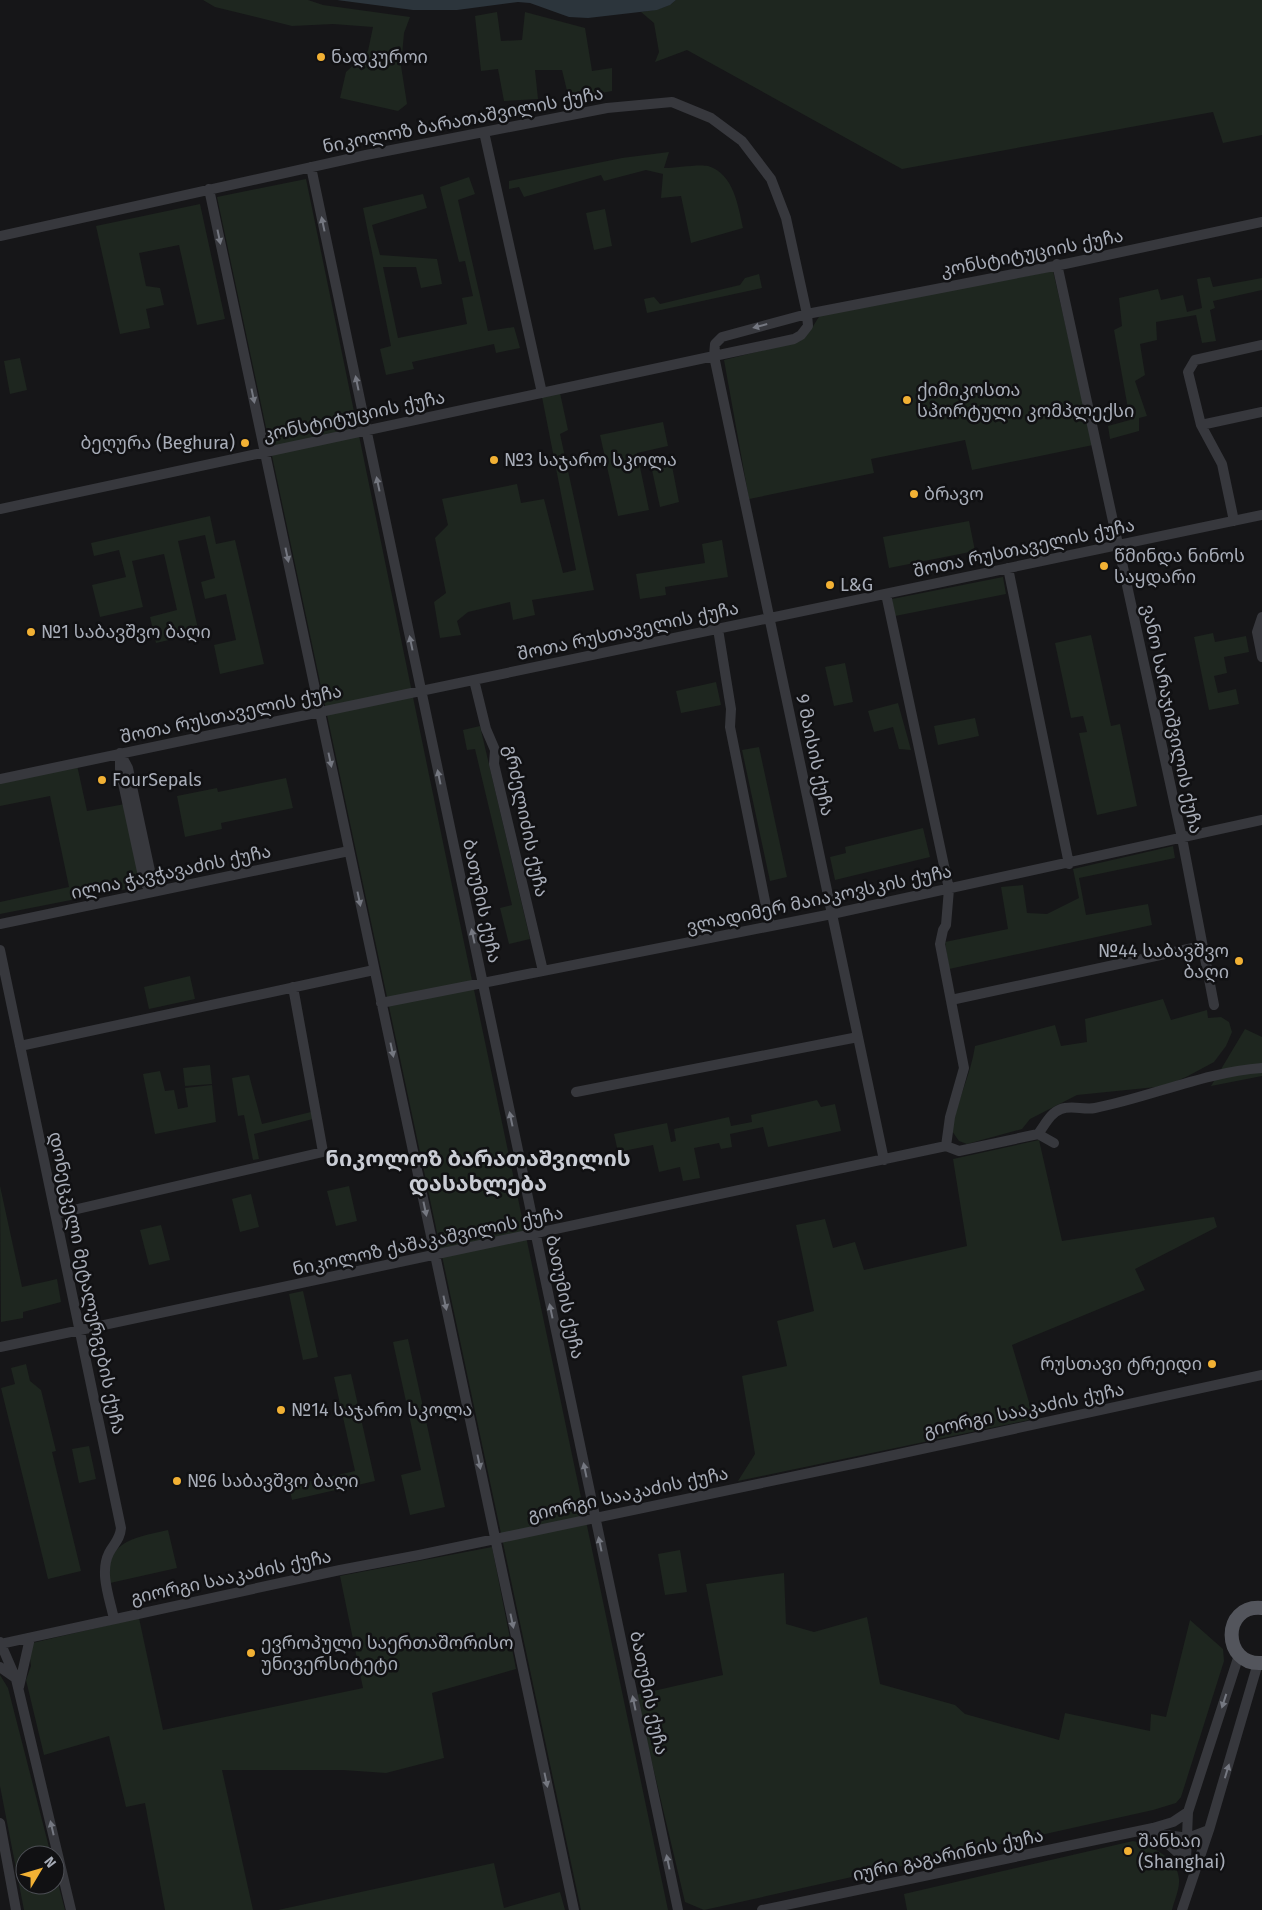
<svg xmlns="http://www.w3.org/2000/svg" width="1262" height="1910" viewBox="0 0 1262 1910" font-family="'Fira Sans','Noto Sans Georgian',sans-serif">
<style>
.green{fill:#1e261f}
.water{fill:#2c353c}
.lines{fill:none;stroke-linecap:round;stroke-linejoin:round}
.minor{stroke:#37383d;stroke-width:10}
.major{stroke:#53555c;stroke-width:14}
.oneway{fill:#757881}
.poi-dot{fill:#f2b134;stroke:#111113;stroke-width:2}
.labels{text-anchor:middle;stroke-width:5;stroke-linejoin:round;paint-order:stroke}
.poi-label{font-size:18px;fill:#a8adb8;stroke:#111113;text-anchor:start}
.street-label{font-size:18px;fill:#a8adb8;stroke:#111113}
.district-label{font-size:22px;font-weight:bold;fill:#c9ccd4;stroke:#111113}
</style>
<rect width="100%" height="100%" fill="#161618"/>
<path class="green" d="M203,0H308L323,5L410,17L404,33L401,66L407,104L398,111L340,98L346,72L368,51L373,27L333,24L292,26L215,7Z
M676,0H1262V135L1223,143L1213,112L902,169L687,50L655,62L659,52L654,23L641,12C654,10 666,9 676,0Z
M497,12L501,41L522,40L525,12L585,28L592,71L612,68V91L569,99L562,70H535L538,99L504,101L498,69L481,71L475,16Z
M669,152L664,168C675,168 698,164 708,166C734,174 738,206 743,228L691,243L681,196L661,198L663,174L646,170L604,181L601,175L524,197L519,187L509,189V181L622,158Z
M469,177L475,194L458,200L488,331L514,327L520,348L496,353L494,344L412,362L414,369L386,375L380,349L391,346L363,208L423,194L427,208L372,225L380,255L437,259L442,284L421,288L416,267H383L398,338L467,324L462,298L473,296L465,261L459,262L440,187Z
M306,179L446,857L668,1910H581L217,197Z
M200,204L225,319L197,325L179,245L139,253L146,286L160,288L164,305L146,309L150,328L120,334L96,226Z
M605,209L612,246L594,250L586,213Z
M1053,271L1093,445L972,470L965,440L871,459L874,473L749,499L724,360L800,341L812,328L820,315Z
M759,274L762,288L647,313L644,299L654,297L660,304L740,285L745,278Z
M1210,277L1213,287L1262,278V290L1213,301L1215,308L1210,310L1216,341L1202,343L1196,315L1156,322L1157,340L1140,344L1145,375L1135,381L1147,416L1139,418V431L1110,439L1108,426L1130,420L1114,330L1122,326L1119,298L1158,289L1161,300L1183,295L1187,312L1202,308L1197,279Z
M20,358L27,390L10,394L4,361Z
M560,393L568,430L560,434L594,590L532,600L535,615L513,620L510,602L468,612L457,621L461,635L440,638L434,602L446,593L435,538L448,525L442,499L517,484L521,503L544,499L563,573L576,570L542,397Z
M663,422L668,446L637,453L649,510L618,516L600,435Z
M672,466L679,502L660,507L652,470Z
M210,516L216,544L235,540L264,664L220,674L214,645L236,640L226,594L205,599L201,582L215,578L205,535L178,541L199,633L156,643L150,617L177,610L164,554L132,561L143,607L100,617L92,585L126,577L119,550L94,556L91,543Z
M969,521L975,551L889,568L883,537Z
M722,540L728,577L665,587L666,595L640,599L636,574L705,563L702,544Z
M1003,577L1006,594L895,616L892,599Z
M1213,633L1215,642L1246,636L1249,652L1224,657L1227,673L1214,676L1218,693L1236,689L1239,704L1209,710L1194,637Z
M1091,635L1111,726L1120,724L1137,806L1097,815L1079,733L1087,732L1083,716L1071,718L1055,643Z
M845,663L853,702L834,706L825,667Z
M716,682L721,705L681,713L676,691Z
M898,703L911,750L899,749L893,727L874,732L868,711Z
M975,718L979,736L938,745L934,726Z
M480,726L530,939L509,944L500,908L512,905L475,749L467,750L463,730Z
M759,747L787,877L770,881L742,750Z
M77,765L87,811L125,804L142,886L0,914V902L69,887L50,796L0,806V782Z
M286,778L293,808L221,823L222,829L185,837L177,796L217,788L218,792Z
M923,828L930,857L835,880L830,857L846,853L845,847Z
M1173,846L1175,858L1079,878L1086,915L1148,904L1152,925L949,969L945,942L1008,929L1001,887L1023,885L1027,913L1047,914L1079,898L1073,869Z
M190,976L195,999L149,1009L144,987Z
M1163,999L1171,1020L1207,1010L1208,1018L1221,1017L1229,1022L1232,1032L1226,1046L1214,1062L1188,1076L1166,1086L1077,1095L1030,1119L1022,1129L967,1144L959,1141L952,1131C956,1102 971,1075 975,1046L1055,1025L1061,1046L1087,1042L1085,1019Z
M1245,1029L1262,1037V1076L1211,1086Z
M210,1065L212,1084L185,1086L183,1068Z
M160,1071L165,1091L174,1090L178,1109L188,1107L185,1088L212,1085L216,1122L155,1134L143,1074Z
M249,1075L262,1124L311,1112L313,1119L254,1134L259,1159L253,1160L244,1115L238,1116L232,1078Z
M817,1100L821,1107L835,1104L841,1131L768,1147L763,1127L730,1134L732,1147L721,1149L719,1143L694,1148L700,1178L683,1181L680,1167L659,1172L653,1145L618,1152L614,1134L667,1123L671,1142L676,1141L674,1129L729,1117L731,1126L752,1122L751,1115Z
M1039,1140L1062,1241L1214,1217L1217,1227L1135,1269L1145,1290L1012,1345L1034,1419L738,1481L755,1454L742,1376L787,1366L777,1321L814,1311L796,1225L825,1219L833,1248L855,1242L864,1270L967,1246L953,1159Z
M0,1186L22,1287L57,1279L61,1302L23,1312V1318L1,1322Z
M349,1186L357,1221L336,1226L327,1191Z
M251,1194L259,1227L240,1232L232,1199Z
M161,1225L170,1260L149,1265L140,1230Z
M303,1291L318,1357L303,1360L289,1294Z
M408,1339L445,1507L410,1515L401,1475L421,1470L393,1342Z
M26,1364L30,1381L41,1390L56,1451L52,1452L81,1571L48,1579L1,1388L15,1384L11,1368Z
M351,1374L375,1481L292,1500L289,1486L355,1471L334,1377Z
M89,1446L96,1479L79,1483L72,1449Z
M168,1530L177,1568L110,1583C104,1540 135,1538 168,1530Z
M492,1547L516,1669L432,1693L444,1758L386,1773L343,1770H222L253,1910H165L145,1803L126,1807L109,1736L44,1755L26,1680L31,1666L28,1644L139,1618L163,1730L363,1688L340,1576Z
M680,1550L687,1592L665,1595L658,1554Z
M784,1573L786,1624L814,1632L867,1617L880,1684L955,1705L965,1714L1059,1740L1065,1713L1150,1731L1151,1714L1166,1717L1190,1620L1223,1649L1224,1661L1181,1797L1176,1803L1153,1810L704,1910L685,1902L636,1695L723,1675L706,1584Z
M0,1675L8,1688L51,1855H25V1885H55V1872L65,1910H24L0,1786Z
M1133,1841C1150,1845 1178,1858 1179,1879C1180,1889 1174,1901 1172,1910H907L904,1894Z
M494,1863L504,1908L560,1892L565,1910H278Z"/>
<path class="water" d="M337,0H676L670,5L657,10L588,18L569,17L530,3L518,2L457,10H413Z"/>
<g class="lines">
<path class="minor" d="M484,132L542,393
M311,167L678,1910
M209,189L574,1910
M0,236L366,155L607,108L672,102L711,118L742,141L771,179L786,218L807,314L808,326L801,335L794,339L714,356L715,344L722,337L807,314L1065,264L1262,222
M1057,264L1182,838L1214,1005
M1201,425L1262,412
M0,509L714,356L884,1160
M1234,521L1222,464L1201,425L1188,372L1195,360L1262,345
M1008,568L1069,864
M886,594L949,889L946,925L943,930L940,944L964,1068L950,1117L946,1146
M1262,617L1257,632L1262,657
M718,629L731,709L730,727L770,926
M474,680L486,729L495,750L494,764L543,971
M120,753L128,768L152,880L151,892L144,881L120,769Z
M0,779L1262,515
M0,924L349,851
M0,950L121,1528C120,1540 114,1543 109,1553C99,1573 110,1599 114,1619
M951,1000L1202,946
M381,1003L832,914L1262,820
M20,1046L374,970
M576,1092L858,1037
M1038,1134C1045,1125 1050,1113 1061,1109C1071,1105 1084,1110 1095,1108C1151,1097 1205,1072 1262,1068
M56,1214L323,1152L293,987
M0,1347L946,1146L959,1151L1038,1134L1054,1143
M0,1642L16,1679L71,1910
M0,1644L340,1570L419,1555L862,1462L1262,1375
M0,1667L14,1677
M19,1687L30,1638
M0,1823L16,1910
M1146,1832L1188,1838L1209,1830L1258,1663
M1155,1837L1166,1842L1186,1860
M1193,1872L1186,1860L1188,1812L1239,1655
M762,1910L1153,1828L1173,1822L1188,1812
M1182,1910L1209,1830"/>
<path class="major" d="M1262,1608C1221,1604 1222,1666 1262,1663"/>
</g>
<defs><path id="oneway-solid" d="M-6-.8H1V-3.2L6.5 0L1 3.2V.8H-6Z" transform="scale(1.25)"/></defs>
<g class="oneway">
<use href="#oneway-solid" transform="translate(323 224) rotate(-102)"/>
<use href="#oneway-solid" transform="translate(219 237) rotate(78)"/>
<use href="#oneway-solid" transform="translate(760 326) rotate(165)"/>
<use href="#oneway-solid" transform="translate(357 383) rotate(-102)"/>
<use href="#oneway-solid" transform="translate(253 396) rotate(78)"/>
<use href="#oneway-solid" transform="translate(378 484) rotate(-102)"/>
<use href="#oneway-solid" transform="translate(287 555) rotate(78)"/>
<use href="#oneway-solid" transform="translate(411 643) rotate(-102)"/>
<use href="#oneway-solid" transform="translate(330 760) rotate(78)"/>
<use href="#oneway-solid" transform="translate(439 777) rotate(-102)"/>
<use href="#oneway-solid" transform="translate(359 899) rotate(78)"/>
<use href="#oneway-solid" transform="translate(473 936) rotate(-102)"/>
<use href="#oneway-solid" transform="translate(392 1050) rotate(78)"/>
<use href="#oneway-solid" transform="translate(511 1119) rotate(-102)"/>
<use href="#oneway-solid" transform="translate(425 1209) rotate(78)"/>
<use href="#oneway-solid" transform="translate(445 1303) rotate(78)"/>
<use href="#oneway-solid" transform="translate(551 1311) rotate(-102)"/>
<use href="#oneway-solid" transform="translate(479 1462) rotate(78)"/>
<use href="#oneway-solid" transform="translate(585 1470) rotate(-102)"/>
<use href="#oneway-solid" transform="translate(600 1544) rotate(-102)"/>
<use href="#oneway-solid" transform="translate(512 1621) rotate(78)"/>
<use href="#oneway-solid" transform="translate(1224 1701) rotate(108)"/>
<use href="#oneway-solid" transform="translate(634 1703) rotate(-102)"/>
<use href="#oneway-solid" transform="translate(1227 1771) rotate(-73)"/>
<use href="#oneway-solid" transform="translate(546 1780) rotate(78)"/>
<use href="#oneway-solid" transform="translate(52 1828) rotate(-103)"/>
<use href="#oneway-solid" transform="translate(668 1862) rotate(-102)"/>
</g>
<g class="poi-dot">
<circle cx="321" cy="57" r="5"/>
<circle cx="907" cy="400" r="5"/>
<circle cx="245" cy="443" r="5"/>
<circle cx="494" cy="460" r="5"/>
<circle cx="914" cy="494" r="5"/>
<circle cx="1104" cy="566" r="5"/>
<circle cx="830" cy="585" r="5"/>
<circle cx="31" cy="632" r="5"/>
<circle cx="102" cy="780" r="5"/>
<circle cx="1239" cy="961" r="5"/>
<circle cx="1212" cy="1364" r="5"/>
<circle cx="281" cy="1410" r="5"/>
<circle cx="177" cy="1481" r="5"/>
<circle cx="251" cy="1653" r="5"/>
<circle cx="1128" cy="1851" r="5"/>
</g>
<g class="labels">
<g class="poi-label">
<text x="331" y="63">ნადკუროი</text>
<text x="917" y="396">ქიმიკოსთა<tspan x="917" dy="21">სპორტული კომპლექსი</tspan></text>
<text x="235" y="449" text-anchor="end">ბეღურა (Beghura)</text>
<text x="504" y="466">№3 საჯარო სკოლა</text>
<text x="924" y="500">ბრავო</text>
<text x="1114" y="562">წმინდა ნინოს<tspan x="1114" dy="21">საყდარი</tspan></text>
<text x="840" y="591">L&amp;G</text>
<text x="41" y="638">№1 საბავშვო ბაღი</text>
<text x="112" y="786">FourSepals</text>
<text x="1229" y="957" text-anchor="end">№44 საბავშვო<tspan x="1229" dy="21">ბაღი</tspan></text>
<text x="1202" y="1370" text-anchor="end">რუსთავი ტრეიდი</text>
<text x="291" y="1416">№14 საჯარო სკოლა</text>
<text x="187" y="1487">№6 საბავშვო ბაღი</text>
<text x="261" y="1649">ევროპული საერთაშორისო<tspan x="261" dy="21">უნივერსიტეტი</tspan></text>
<text x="1138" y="1847">შანხაი<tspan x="1138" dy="21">(Shanghai)</tspan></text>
</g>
<g class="street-label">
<text transform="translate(463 120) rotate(-11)" y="6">ნიკოლოზ ბარათაშვილის ქუჩა</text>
<text transform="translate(1032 253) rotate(-11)" y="6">კონსტიტუციის ქუჩა</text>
<text transform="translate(354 416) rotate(-12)" y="6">კონსტიტუციის ქუჩა</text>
<text transform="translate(1024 548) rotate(-12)" y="6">შოთა რუსთაველის ქუჩა</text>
<text transform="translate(628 631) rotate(-12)" y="6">შოთა რუსთაველის ქუჩა</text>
<text transform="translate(231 714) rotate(-12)" y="6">შოთა რუსთაველის ქუჩა</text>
<text transform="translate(1172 719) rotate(78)" y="6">ვანო სარაჯიშვილის ქუჩა</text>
<text transform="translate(815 755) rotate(78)" y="6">9 მაისის ქუჩა</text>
<text transform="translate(526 821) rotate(78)" y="6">გრძელიძის ქუჩა</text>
<text transform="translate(171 872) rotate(-12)" y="6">ილია ჭავჭავაძის ქუჩა</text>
<text transform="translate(819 899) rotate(-12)" y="6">ვლადიმერ მაიაკოვსკის ქუჩა</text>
<text transform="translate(482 901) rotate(78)" y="6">ბათუმის ქუჩა</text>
<text transform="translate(428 1241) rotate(-12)" y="6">ნიკოლოზ ქაშაკაშვილის ქუჩა</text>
<text transform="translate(87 1283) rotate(78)" y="6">დონეცკელი მეტალურგების ქუჩა</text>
<text transform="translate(565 1297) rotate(78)" y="6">ბათუმის ქუჩა</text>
<text transform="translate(1024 1410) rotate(-12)" y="6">გიორგი სააკაძის ქუჩა</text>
<text transform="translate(628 1494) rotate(-12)" y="6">გიორგი სააკაძის ქუჩა</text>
<text transform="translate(231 1577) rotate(-12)" y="6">გიორგი სააკაძის ქუჩა</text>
<text transform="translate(649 1693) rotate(78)" y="6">ბათუმის ქუჩა</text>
<text transform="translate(948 1855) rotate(-12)" y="6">იური გაგარინის ქუჩა</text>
</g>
<g class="district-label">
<text x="478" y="1166">ნიკოლოზ ბარათაშვილის<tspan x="478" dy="25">დასახლება</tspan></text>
</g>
</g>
<g transform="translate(40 1870) rotate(52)"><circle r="24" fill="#111113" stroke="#4d4f55"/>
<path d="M0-4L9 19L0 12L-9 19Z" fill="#f2b134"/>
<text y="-8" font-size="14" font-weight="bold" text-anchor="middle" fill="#a8adb8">N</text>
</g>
</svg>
